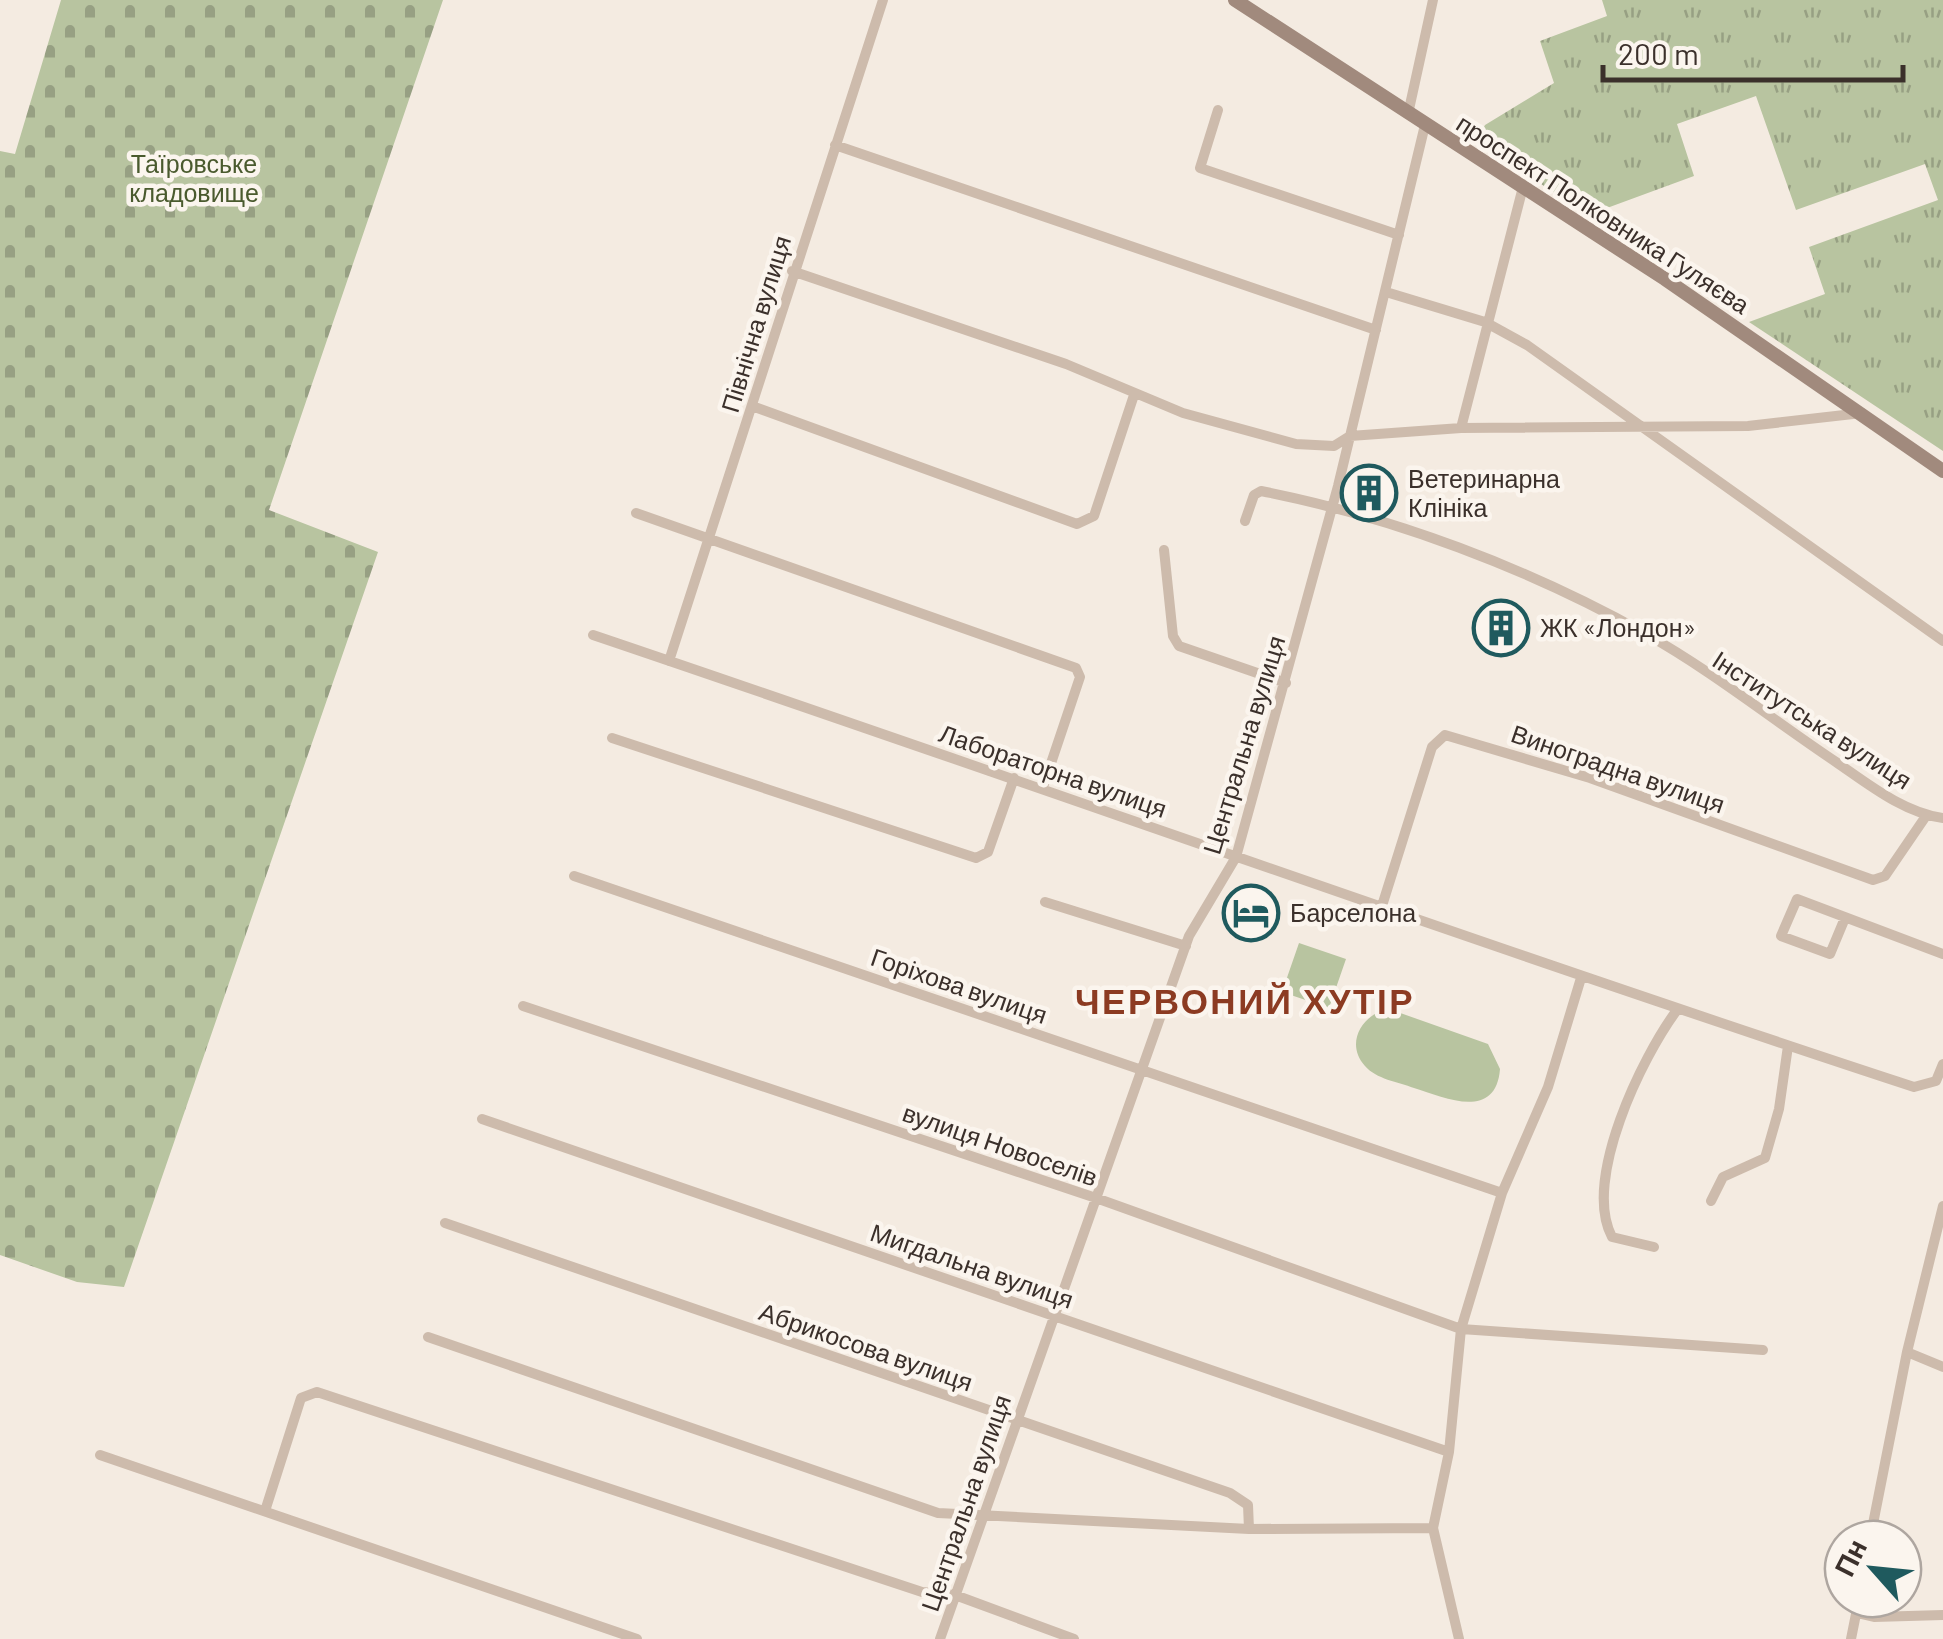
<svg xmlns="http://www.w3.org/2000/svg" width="1943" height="1639" viewBox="0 0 1943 1639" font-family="Barlow,sans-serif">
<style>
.grass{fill:url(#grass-tufts)}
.cemetery{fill:url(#cemetery-stones)}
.garden{fill:#b8c4a0}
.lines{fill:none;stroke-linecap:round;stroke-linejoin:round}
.street{stroke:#cdbbac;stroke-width:10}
.secondary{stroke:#a18a7d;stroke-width:14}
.labels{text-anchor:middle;stroke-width:9;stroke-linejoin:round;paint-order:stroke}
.park-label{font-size:25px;fill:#4a5a2e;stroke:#fbf5ee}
.street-label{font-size:25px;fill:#3b302b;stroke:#fbf5ee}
.poi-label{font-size:25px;fill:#3b302b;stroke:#fbf5ee;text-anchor:start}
.district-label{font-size:35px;font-weight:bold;letter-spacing:2.5px;fill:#8c3b22;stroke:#fbf5ee}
</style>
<defs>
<pattern id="grass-tufts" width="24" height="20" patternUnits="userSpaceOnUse" patternTransform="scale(2.5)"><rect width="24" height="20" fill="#b8c4a0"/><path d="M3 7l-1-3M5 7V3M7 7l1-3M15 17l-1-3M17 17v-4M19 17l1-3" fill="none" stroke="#97a083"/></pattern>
<pattern id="cemetery-stones" width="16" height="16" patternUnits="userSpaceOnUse" patternTransform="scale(2.5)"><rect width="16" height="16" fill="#b8c4a0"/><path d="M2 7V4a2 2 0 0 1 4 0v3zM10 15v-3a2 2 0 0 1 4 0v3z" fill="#97a083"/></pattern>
</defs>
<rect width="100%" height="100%" fill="#f4ebe1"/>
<path class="grass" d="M1602,0H1943V451L1749,322L1825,294L1809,247L1938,200L1925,164L1796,210L1756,96L1677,124L1694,176L1588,215L1476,141L1485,125L1554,83L1540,41L1607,16Z"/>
<path class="cemetery" d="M61,0H443L269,510L378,552L124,1287L77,1282L0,1255V151L15,154Z"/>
<path class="garden" d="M1299,943L1346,959L1329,1008L1282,992Z
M1389,1009L1488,1044L1500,1069C1496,1121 1445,1098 1414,1088C1398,1082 1376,1079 1365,1066C1344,1043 1363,1013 1389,1009Z"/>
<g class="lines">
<path class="street" d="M1218,110L1200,168L1399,235
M1408,114L1433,0
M835,145L1376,330
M792,271L1066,364L1183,413L1296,444L1334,446L1350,436L1461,428L1748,426L1862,413
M1386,292L1485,322L1527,345L1943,641
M752,406L1077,524L1094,516L1134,395
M1461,428L1523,187
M636,513L1076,668L1080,677L1043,787
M1245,521L1254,495L1261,491C1393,517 1528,568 1646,634C1712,671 1773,720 1836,762C1868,784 1904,813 1943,818
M1164,550L1173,636L1179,646L1286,683
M593,635C1034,784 1472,942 1914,1087L1936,1081L1943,1064
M669,661L883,0
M612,738L976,858L988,852L1014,778
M574,876L1502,1193
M1045,902L1186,946
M1381,909L1432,747L1445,735L1590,778L1873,880L1885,876L1926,816
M1845,918L1830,954L1781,936L1797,899L1943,954
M523,1006L1096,1198L1461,1329L1763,1350
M482,1119L1449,1452
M1711,1201L1723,1177L1765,1158L1779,1109L1788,1046
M1943,1206L1907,1352L1943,1367
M445,1223L1230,1493L1248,1505L1249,1529
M1654,1247L1612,1237C1582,1180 1642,1057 1677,1010
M428,1337L938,1513L1249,1529L1433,1528
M100,1455L637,1639
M265,1511L301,1398L317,1392L922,1592L955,1595L1074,1639
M1870,1539L1907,1352
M1857,1613L1874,1617L1943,1615
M940,1639L1189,936L1236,857L1338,486L1425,125
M1459,1639L1433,1528L1449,1452L1461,1329L1502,1193L1548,1087L1581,978
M1851,1639L1859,1599"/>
<path class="secondary" d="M1235,0L1665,279L1943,471"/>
</g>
<defs>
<g id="building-ring" transform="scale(2.875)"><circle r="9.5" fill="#fbf5ee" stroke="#1f5a5e" stroke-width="1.5"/><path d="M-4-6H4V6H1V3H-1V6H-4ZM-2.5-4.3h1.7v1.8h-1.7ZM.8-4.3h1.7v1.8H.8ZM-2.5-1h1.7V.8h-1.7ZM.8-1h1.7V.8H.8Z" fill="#1f5a5e"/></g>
<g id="hotel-ring" transform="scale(2.875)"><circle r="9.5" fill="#fbf5ee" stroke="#1f5a5e" stroke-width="1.5"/><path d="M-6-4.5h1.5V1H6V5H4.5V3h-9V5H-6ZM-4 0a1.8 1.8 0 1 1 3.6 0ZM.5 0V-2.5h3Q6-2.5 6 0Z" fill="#1f5a5e"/></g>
</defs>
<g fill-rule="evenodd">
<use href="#building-ring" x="1369" y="493"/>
<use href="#building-ring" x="1501" y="628"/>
<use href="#hotel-ring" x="1251" y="913"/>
</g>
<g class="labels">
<g class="park-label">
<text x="194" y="173">Таїровське<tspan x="194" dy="29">кладовище</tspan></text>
</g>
<g class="street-label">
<text transform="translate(1603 214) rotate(33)" y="9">проспект Полковника Гуляєва</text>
<text transform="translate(756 324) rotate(-73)" y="9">Північна вулиця</text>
<text transform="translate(1812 720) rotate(33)" y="9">Інститутська вулиця</text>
<text transform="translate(1244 745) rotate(-73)" y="9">Центральна вулиця</text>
<text transform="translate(1618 769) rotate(19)" y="9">Виноградна вулиця</text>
<text transform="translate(1053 771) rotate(19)" y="9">Лабораторна вулиця</text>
<text transform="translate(959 986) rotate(19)" y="9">Горіхова вулиця</text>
<text transform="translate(1000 1145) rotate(19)" y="9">вулиця Новоселів</text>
<text transform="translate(972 1266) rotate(19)" y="9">Мигдальна вулиця</text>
<text transform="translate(866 1347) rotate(19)" y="9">Абрикосова вулиця</text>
<text transform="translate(966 1503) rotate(-71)" y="9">Центральна вулиця</text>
</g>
<g class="poi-label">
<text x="1408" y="488">Ветеринарна<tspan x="1408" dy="29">Клініка</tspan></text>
<text x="1540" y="637">ЖК «Лондон»</text>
<text x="1290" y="922">Барселона</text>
</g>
<g class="district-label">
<text x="1245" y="1014">ЧЕРВОНИЙ ХУТІР</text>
</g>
</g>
<g transform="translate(1873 1569) rotate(297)"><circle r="48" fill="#fbf5ee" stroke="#aea6a0" stroke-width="2.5"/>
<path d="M0-8L18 38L0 25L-18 38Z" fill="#1f5a5e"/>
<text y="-15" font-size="28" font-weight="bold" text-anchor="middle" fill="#3b302b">Пн</text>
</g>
<path d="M1603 65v15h300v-15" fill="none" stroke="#3b302b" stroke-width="5"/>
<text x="1618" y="65" font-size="30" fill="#3b302b" stroke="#fbf5ee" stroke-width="8" paint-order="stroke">200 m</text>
</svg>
